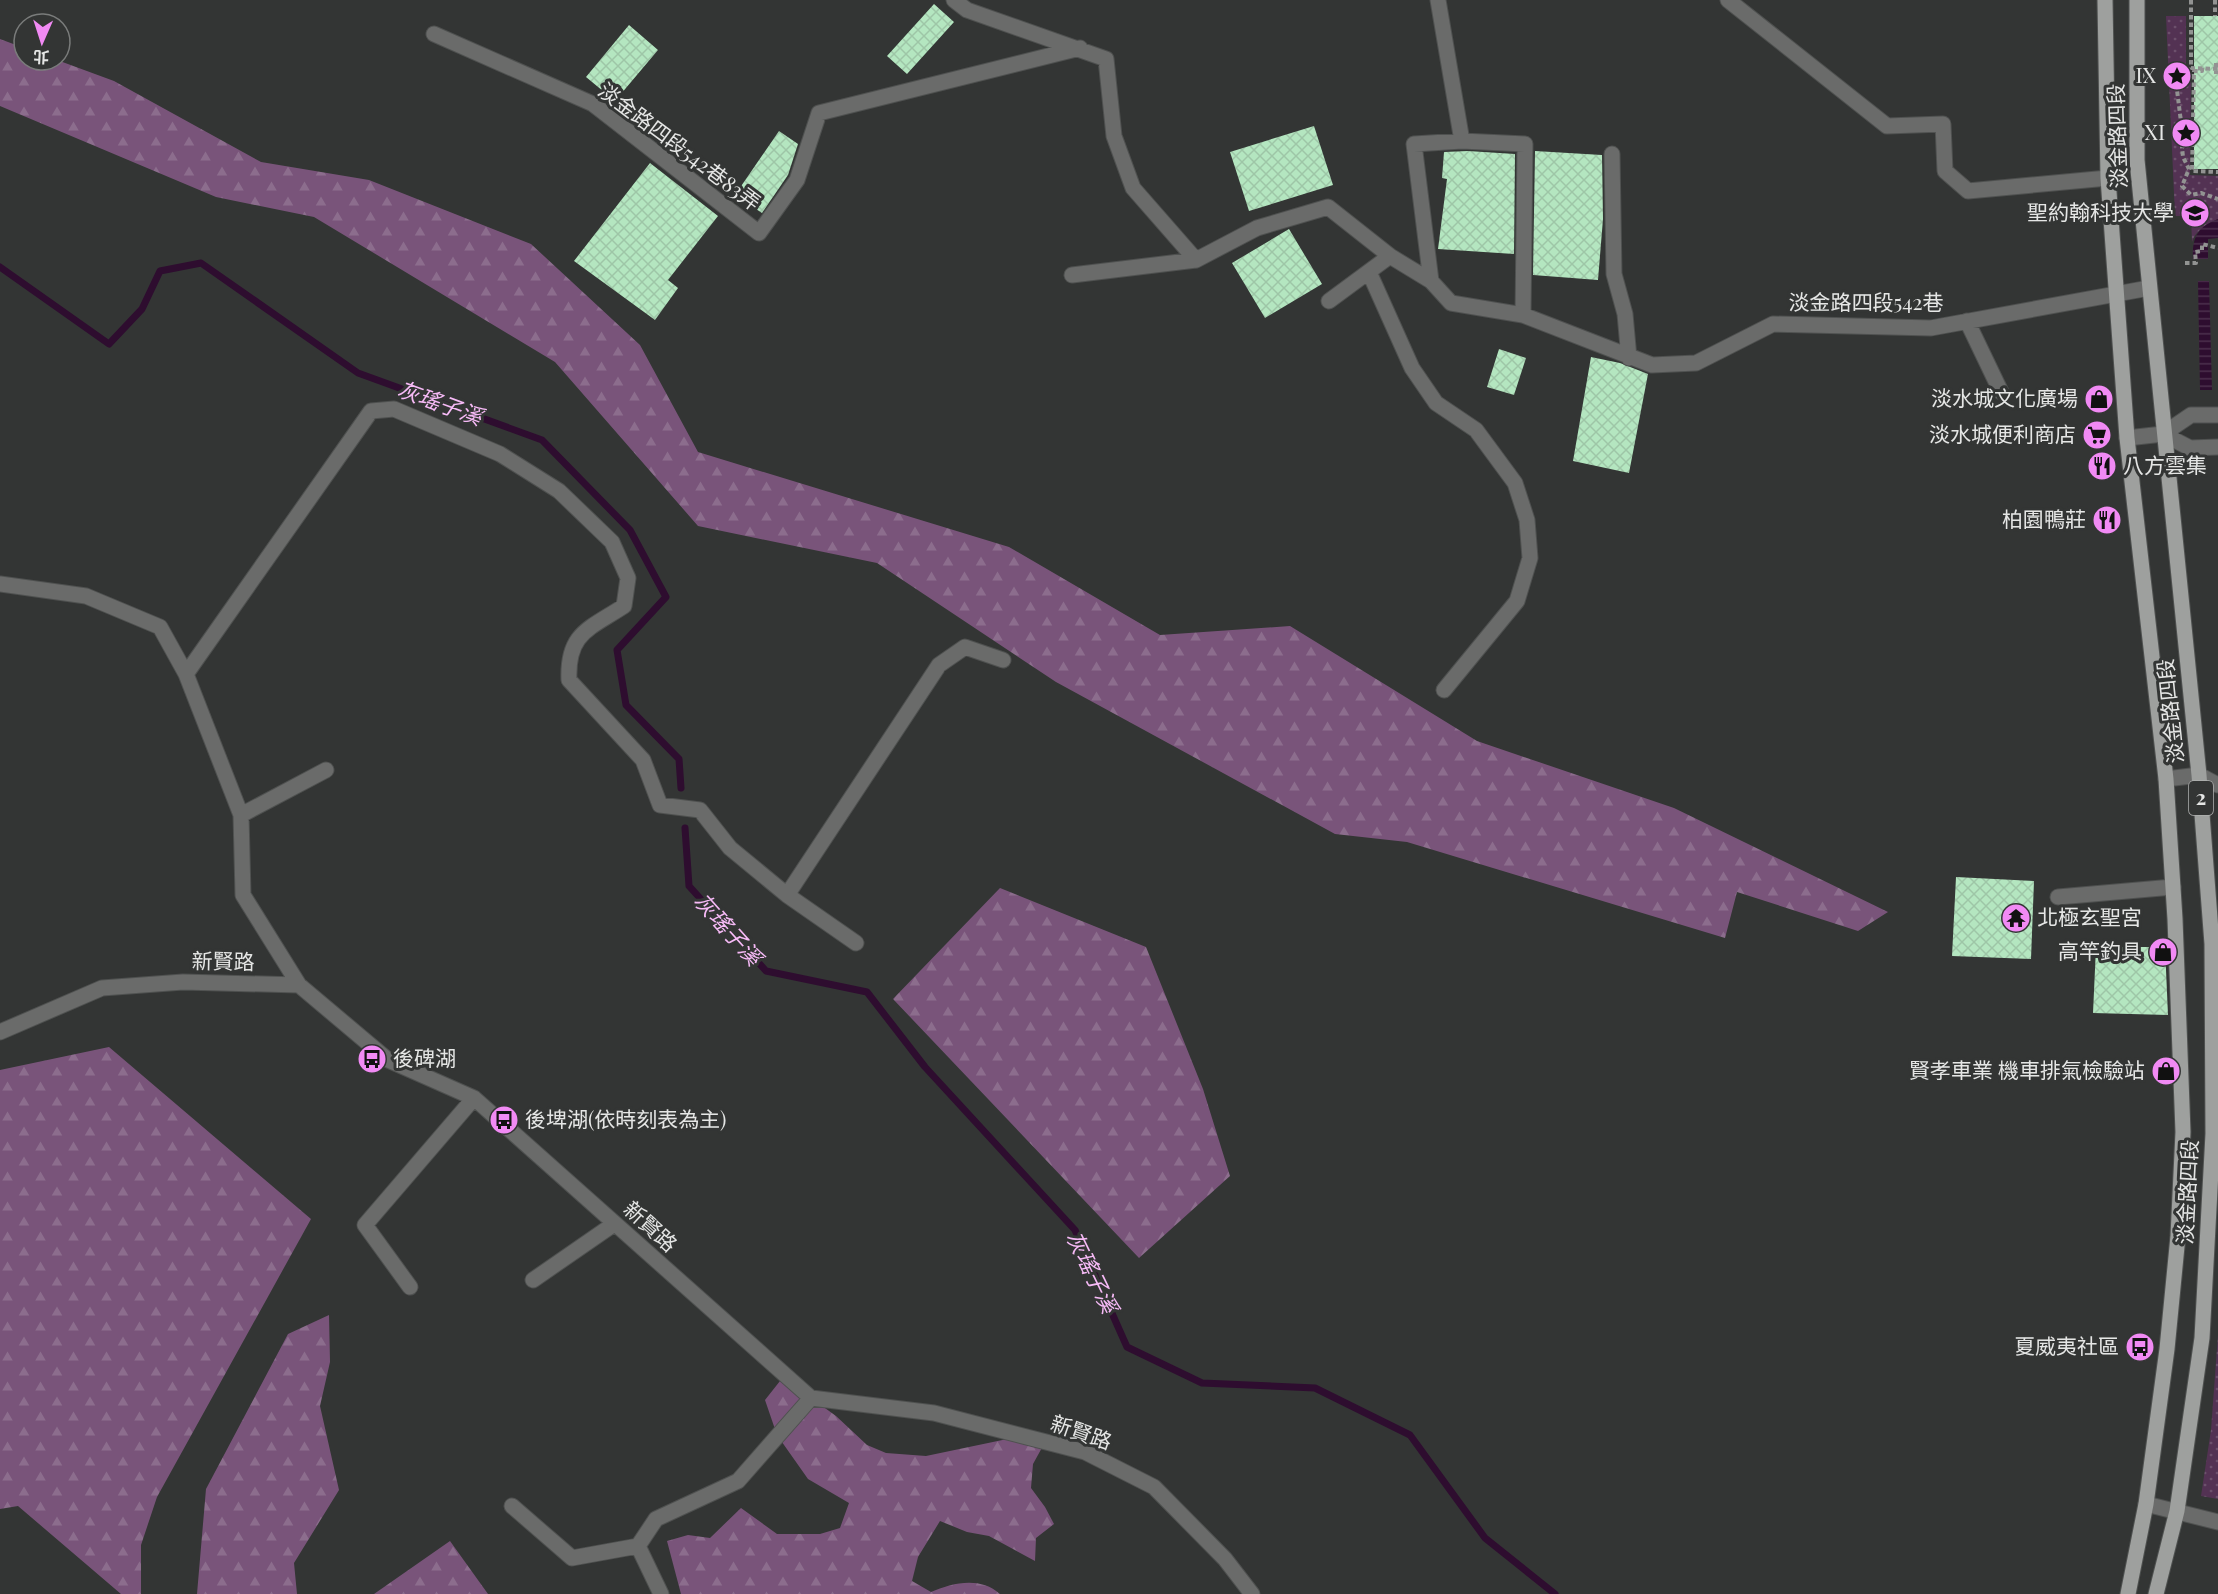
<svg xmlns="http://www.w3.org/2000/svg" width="2218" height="1594" viewBox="0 0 2218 1594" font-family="'Playfair Display','Noto Sans TC',serif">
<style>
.grass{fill:url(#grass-dots)}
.forest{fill:url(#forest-firs)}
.water{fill:url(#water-rules)}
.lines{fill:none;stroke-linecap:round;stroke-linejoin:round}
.stream{stroke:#2e0d2f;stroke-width:7}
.building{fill:url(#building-cross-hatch)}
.minor-casing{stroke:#4f5150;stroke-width:17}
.major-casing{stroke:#4f5150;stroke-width:17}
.path{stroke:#929392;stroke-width:4;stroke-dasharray:4.5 3;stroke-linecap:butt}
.minor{stroke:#6a6b6a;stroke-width:15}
.major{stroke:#9ea09e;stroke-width:15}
.labels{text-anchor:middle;stroke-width:6;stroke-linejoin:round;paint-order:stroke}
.shield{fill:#333534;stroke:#b0b1b0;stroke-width:1.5}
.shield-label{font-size:20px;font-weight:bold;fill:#e5e6e5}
.poi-label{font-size:21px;fill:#e5e6e5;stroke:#333534;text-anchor:end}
.street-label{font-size:21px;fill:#e5e6e5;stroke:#333534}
.water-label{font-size:22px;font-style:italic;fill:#f6baf6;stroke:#333534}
</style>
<defs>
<pattern id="grass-dots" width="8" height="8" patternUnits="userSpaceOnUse" patternTransform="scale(1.5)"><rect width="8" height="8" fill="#533253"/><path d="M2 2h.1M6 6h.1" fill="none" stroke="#6c506c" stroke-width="1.8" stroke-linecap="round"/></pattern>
<pattern id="forest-firs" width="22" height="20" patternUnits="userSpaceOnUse" patternTransform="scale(1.5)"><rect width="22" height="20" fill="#79547a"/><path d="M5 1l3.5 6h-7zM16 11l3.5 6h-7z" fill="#8c6d8d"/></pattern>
<pattern id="water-rules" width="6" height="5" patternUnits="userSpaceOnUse" patternTransform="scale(1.5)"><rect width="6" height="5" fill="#2e0d2f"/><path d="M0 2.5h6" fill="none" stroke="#4c304d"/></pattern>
<pattern id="building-cross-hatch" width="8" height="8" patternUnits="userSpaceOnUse" patternTransform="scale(1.5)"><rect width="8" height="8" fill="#b4e6c0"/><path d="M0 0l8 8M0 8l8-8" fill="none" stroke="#9ec6a7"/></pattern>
</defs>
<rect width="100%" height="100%" fill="#333534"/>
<path class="grass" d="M2166,16H2186V73H2191L2190,175L2218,176V219C2208,223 2195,231 2192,242L2191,216H2175Z
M2218,1335V1499L2201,1496L2211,1430Z"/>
<path class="forest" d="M0,39L24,48V60H57L114,81L261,162L369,180L531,244L640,345L698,452L1009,547L1160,635L1290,626L1477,741L1674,808L1888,912L1858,931L1737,892L1725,938L1407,842L1335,834L1056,682L877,563L698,526L555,362L314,217L216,197L0,106Z
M1000,888L1146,947L1203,1089L1230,1176L1139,1258L893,999Z
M109,1047L311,1219L157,1497L141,1545V1594H121L18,1506L0,1509V1070Z
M329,1315L330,1362L320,1406L339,1490L294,1563L297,1594H197L206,1489L288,1334Z
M780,1381L800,1390L836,1416L867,1445L886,1453L926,1456L1022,1436L1044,1444L1033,1464L1031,1488L1045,1507L1054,1524L1036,1538L1035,1561L989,1536L967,1532L940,1521L918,1557L912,1581L931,1592C952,1583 980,1576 1000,1594H681L667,1541L688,1535L710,1538L741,1508L777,1534H820L840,1528L849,1503L808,1479L777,1435L765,1400Z
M450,1541L488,1594H374Z"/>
<path class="water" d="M2218,219V238L2208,239V259H2193C2192,238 2197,227 2218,219Z
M2198,281H2209L2212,390H2200Z"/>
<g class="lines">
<path class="stream" d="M0,267L109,344L142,309L160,271L201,263L358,373L542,440L630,530L666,597L617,650L626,705L679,759L681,788
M685,828L689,886L766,971L867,992L925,1067L1075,1230L1127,1347L1202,1383L1315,1388L1410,1435L1485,1538L1555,1594"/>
</g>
<path class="building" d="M934,4L954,22L907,74L887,56Z
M2194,16H2218V169H2194Z
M629,25L658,50L615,101L586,77Z
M1314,126L1333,185L1249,211L1230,152Z
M779,131L798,144L788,175L762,213L735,195Z
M1468,151L1515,154L1514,254L1438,249L1447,179L1442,178L1444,152Z
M1535,151L1602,155L1603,219L1598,280L1533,275Z
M650,163L718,216L668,280L678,288L655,320L574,261Z
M1289,229L1322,284L1265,318L1232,263Z
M1499,349L1526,358L1514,395L1487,387Z
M1591,357L1620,363L1648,374L1629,473L1573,461Z
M1956,877L2034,881L2031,959L1952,956Z
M2096,947H2165L2168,1015L2093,1013Z"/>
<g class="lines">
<g class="minor-casing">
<path id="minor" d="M954,0L967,10L1106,59L1114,136L1133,188L1196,260L1257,228L1328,207L1390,256L1431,281L1451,303L1523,315L1652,365L1696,363L1773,324L1931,328L2149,288
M1438,0L1462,141L1525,144L1523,315
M1728,0L1887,126L1943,124L1945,171L1968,191L2108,178
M434,34L593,104L759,233L797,180L819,113L1080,48
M1612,154L1614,274L1625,314L1629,358
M1369,272L1412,368L1436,403L1476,430L1515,483L1527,520L1530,558L1517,601L1444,690
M1072,275L1196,260
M1431,281L1414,144L1462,141
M1329,301L1390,256
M1967,321L2001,392
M2163,434L2190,448L2218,447
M2127,438L2163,434L2191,415H2218
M0,584L86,596L160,627L186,674
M2166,779L2199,775L2218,785
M241,815L326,770
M787,895L856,943
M2058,897L2173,887
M299,985L243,895L241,815L186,674L371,411L394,409L500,454L559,491L612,542L628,578L624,606C589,629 567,633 569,680L643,760L660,805L700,810L730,848L787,895L939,665L965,647L1003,660
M0,1032L102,988L183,982L299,985L388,1060L474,1098L811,1398L934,1413L1085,1452L1154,1487L1225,1559L1252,1594
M533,1280L614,1224
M410,1287L365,1225L474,1098
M2146,1504L2218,1522
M512,1506L572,1558L638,1546L656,1519L738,1481L811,1398
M638,1546L661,1594"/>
</g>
<g class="major-casing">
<path id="major" d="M2105,0L2108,178L2127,438L2166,779L2175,919L2183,1132L2178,1236L2167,1349L2146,1504L2128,1594
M2137,0V160L2199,775L2212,944L2213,1134L2202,1338L2177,1511L2156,1594"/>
</g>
<path class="path" d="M2191,0V68L2218,69
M2215,0V16
M2216,63V74
M2202,68V71H2194L2192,171L2218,172
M2194,76H2182L2176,82L2182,130L2189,134L2188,143L2182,147L2183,157L2189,169L2182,186L2191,195L2201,193L2218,199
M2185,263H2196L2195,252L2202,251V244L2218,248"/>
<use href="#minor" class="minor"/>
<use href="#major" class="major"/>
</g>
<defs>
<g id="sight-disc" transform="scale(1.5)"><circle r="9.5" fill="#f18af4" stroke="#333534"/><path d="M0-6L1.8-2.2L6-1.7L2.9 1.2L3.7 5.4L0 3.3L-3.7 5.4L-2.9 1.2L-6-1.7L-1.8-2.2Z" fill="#111"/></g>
<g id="university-disc" transform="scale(1.5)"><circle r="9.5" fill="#f18af4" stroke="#333534"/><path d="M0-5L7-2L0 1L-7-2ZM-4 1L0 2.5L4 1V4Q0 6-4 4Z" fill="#111"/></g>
<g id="shop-disc" transform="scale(1.5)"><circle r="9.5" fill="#f18af4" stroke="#333534"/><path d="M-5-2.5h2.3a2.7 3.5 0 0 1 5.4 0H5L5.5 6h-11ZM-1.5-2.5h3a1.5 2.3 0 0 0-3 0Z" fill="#111"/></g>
<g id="supermarket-disc" transform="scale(1.5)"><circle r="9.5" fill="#f18af4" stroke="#333534"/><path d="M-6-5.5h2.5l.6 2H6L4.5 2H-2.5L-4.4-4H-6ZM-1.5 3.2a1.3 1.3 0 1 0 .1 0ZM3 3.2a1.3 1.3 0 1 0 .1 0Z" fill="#111"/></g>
<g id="restaurant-disc" transform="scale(1.5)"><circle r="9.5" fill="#f18af4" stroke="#333534"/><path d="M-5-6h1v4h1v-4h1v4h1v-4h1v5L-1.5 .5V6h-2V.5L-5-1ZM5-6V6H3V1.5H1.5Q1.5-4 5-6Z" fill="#111"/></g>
<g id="temple-disc" transform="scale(1.5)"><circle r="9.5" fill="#f18af4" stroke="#333534"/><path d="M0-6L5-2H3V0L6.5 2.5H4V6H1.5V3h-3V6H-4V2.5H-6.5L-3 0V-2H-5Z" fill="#111"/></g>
<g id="bus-disc" transform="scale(1.5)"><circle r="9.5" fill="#f18af4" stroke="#333534"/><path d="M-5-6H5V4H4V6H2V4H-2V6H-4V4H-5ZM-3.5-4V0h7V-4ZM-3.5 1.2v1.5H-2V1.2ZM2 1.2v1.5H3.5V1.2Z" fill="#111"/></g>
</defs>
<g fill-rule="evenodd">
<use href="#sight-disc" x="2177" y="76"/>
<use href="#sight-disc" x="2186" y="133"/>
<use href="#university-disc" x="2195" y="213"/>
<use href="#shop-disc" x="2099" y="399"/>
<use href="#supermarket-disc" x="2097" y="435"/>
<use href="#restaurant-disc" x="2102" y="466"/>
<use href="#restaurant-disc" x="2107" y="520"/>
<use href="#temple-disc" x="2016" y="918"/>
<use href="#shop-disc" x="2163" y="952"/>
<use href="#bus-disc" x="372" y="1059"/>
<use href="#shop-disc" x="2166" y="1071"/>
<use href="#bus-disc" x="504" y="1120"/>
<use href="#bus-disc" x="2140" y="1347"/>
</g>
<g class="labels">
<rect class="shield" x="2189" y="781" width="24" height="34" rx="4.5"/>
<g class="shield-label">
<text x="2201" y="805">2</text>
</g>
<g class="poi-label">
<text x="2156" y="83">IX</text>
<text x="2165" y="140">XI</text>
<text x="2174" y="220">聖約翰科技大學</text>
<text x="2078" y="406">淡水城文化廣場</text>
<text x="2076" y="442">淡水城便利商店</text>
<text x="2123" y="473" text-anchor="start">八方雲集</text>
<text x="2086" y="527">柏園鴨莊</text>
<text x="2037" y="925" text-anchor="start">北極玄聖宮</text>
<text x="2142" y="959">高竿釣具</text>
<text x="393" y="1066" text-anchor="start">後碑湖</text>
<text x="2145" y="1078">賢孝車業 機車排氣檢驗站</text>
<text x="525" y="1127" text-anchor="start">後埤湖(依時刻表為主)</text>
<text x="2119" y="1354">夏威夷社區</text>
</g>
<g class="street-label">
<text transform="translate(2118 136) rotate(-92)" y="7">淡金路四段</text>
<text transform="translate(679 147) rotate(37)" y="7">淡金路四段542巷83弄</text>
<text x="1866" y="310">淡金路四段542巷</text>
<text transform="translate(2171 711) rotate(-96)" y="7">淡金路四段</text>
<text transform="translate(223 962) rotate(1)" y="7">新賢路</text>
<text transform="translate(2188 1192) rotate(-87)" y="7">淡金路四段</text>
<text transform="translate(650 1227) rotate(42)" y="7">新賢路</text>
<text transform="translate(1081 1433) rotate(19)" y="7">新賢路</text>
</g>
<g class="water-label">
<text transform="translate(440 403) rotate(20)" y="8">灰瑤子溪</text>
<text transform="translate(728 929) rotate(48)" y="8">灰瑤子溪</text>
<text transform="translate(1092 1272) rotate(64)" y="8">灰瑤子溪</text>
</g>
</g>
<g transform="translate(42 42) rotate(183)"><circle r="28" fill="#333534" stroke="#7a7c7b" stroke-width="1.5"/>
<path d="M0-4.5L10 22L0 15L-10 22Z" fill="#f18af4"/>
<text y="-9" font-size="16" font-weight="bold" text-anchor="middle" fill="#e5e6e5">北</text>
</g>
</svg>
